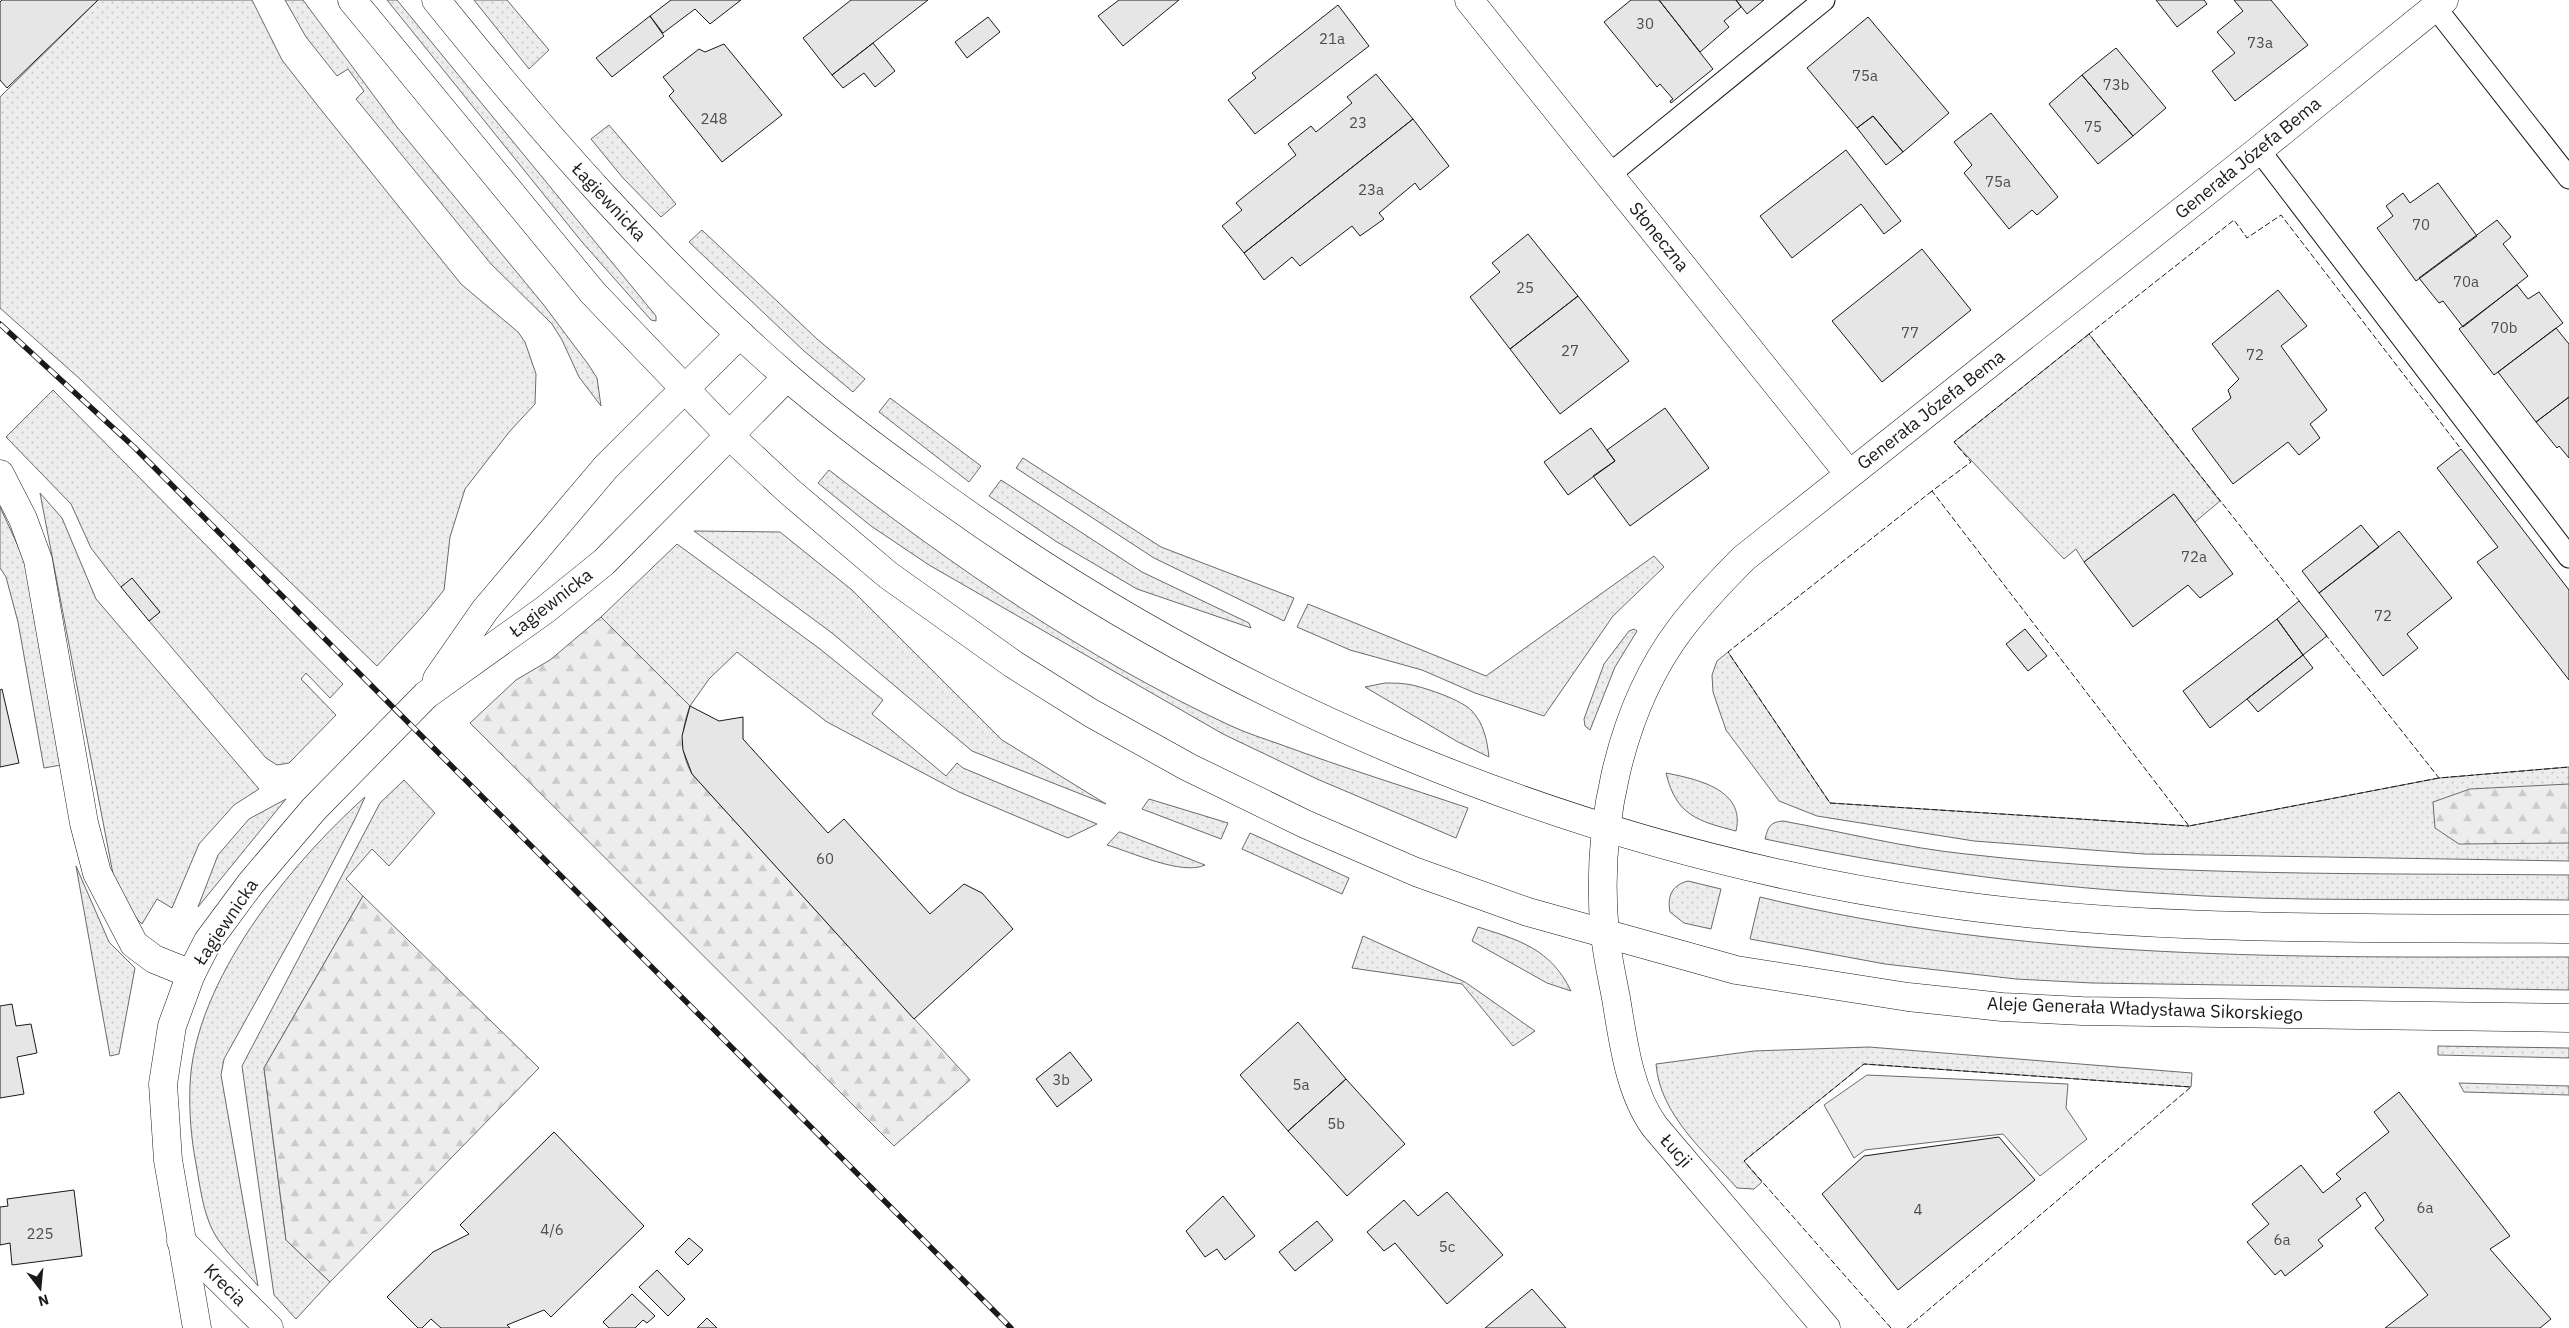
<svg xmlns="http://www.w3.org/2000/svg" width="2569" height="1328" viewBox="0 0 2569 1328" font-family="'IBM Plex Sans',sans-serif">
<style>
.grass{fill:url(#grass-dots);stroke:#6a6a6a}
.forest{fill:url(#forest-firs);stroke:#6a6a6a}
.built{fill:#ededed;stroke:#6a6a6a}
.building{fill:#e6e6e6;stroke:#1a1a1a}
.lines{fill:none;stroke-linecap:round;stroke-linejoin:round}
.lane-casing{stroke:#1a1a1a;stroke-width:23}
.street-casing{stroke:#1a1a1a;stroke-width:29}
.secondary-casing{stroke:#1a1a1a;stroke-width:29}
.primary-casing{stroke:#1a1a1a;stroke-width:29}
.lane{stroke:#fff;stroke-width:21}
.street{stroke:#fff;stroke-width:28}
.secondary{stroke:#fff;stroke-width:28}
.primary{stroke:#fff;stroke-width:28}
.rail-casing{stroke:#1a1a1a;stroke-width:5.5}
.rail{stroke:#fff;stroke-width:4;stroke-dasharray:11;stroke-linecap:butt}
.fence{stroke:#1a1a1a;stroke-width:1;stroke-dasharray:6 2.5;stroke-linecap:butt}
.labels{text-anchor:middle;stroke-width:4;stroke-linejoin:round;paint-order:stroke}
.number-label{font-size:15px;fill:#4d4d4d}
.street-label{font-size:18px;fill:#1a1a1a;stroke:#fff}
</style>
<defs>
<pattern id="grass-dots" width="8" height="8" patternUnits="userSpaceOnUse" patternTransform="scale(1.25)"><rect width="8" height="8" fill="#ededed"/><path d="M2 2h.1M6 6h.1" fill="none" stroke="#cbcbcb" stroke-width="1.8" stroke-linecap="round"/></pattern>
<pattern id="forest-firs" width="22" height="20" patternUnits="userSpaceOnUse" patternTransform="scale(1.25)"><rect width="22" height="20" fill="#ededed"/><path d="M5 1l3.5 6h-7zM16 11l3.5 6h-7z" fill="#cbcbcb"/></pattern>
</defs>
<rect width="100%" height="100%" fill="#fff"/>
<path class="grass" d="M98,0H252L282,60L318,106L461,284L518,332L525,342L536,374L535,404L510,431L465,489L450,537L444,590L423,616L377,666L80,379L0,308V97Z
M285,0H303L397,127L543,304L588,364L597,378L601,406L579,377L562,340L552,324L491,264L356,99L364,91L348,69L337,76L306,37Z
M387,0H397L656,316V321L651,320L582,242Z
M474,0H507L549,50L529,69Z
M609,125L676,204L661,217L623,178L591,139Z
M702,230L817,339L865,379L853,392L804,351L689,242Z
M2089,334L2220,501L2195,522L2174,494L2084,562L2076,549L2064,559L1954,442Z
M53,390L343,684L330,698L306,673L301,679L336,715L289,763L277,765L266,758L149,621L160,612L132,579L121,587L91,548L71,504L6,437Z
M890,398L981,466L969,482L879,412Z
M1023,458L1161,547L1294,598L1284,621L1154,558L1016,468Z
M829,470C954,567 1085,658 1229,725C1246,733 1265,739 1282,745C1344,768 1406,787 1468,808L1456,838L1317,779L1223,734L929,565L871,526L818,483Z
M1001,480L1142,572L1249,623L1251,628L1137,589L1057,542L989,496Z
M40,493L62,518L96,599L259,789L234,805L199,844L172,908L157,899L142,924L131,913L113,874Z
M0,507L25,561L61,765L44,768L18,622L6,577L0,568Z
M694,531L780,532L852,590L1002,740L1106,804L972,751L832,633Z
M677,544L820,649L883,700L872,714L946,776L957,763L963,768L1097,824L1068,838L959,792L827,722L737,652L709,679L690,706L601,617Z
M1654,556L1664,567L1613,616L1544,716L1475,693L1422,670L1350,650L1297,627L1308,604L1486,676Z
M1634,629L1637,631L1615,667L1590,730L1585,726L1584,719L1604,664L1629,631Z
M1728,652L1830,803L2189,826L2439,778L2569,767V861L2144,854L1974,841L1817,816L1779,801L1726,730L1713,692L1712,675L1717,661Z
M1385,683C1393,683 1403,683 1412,685C1426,688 1462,700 1472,711C1484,724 1487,740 1489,757L1458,742L1365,687Z
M1666,773C1696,779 1746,789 1736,831C1697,821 1676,815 1666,773Z
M404,780L435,813L389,866L372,849L346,879L363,896L264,1068L286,1240L330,1282L296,1319L274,1295L242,1066L380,803Z
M365,797L355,819L322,883L224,1059L221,1075L258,1286C245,1270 224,1251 214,1233C203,1213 200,1186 196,1164C191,1138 189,1111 190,1085C194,981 291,863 365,797Z
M286,799L198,907L218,855L249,819Z
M1149,799L1228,823L1221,839L1142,809Z
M1783,821C1843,832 1906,848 1966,854C2166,877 2369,873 2569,875V900C2431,898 2292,903 2155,893C2022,885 1896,867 1765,839C1768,827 1770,822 1783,821Z
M1119,832H1120L1205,865C1183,876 1131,852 1107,845Z
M1250,833L1349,878L1342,894L1242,849Z
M76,866L109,942L135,968L119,1054L110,1056Z
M1688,881L1721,889L1711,929L1684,923L1670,912C1667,896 1672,885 1688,881Z
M1760,897C2025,962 2298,957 2569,957V990L2092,983L2016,979L1885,964L1750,939Z
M1478,927C1519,940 1551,949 1571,991L1547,983L1472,941Z
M1363,936L1465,982L1535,1031L1513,1046L1462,984L1352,968Z
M2438,1046L2569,1048V1058L2438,1055Z
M1869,1047L2192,1073L2191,1087L1864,1064L1744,1161L1762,1182L1754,1189L1737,1188C1705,1152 1660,1115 1656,1064L1754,1051Z
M2459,1083L2569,1086V1095L2464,1092Z"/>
<path class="forest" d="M601,617L690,706C681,730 679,751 692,774L970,1080L894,1146L470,723L516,680L550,660Z
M2569,784V843L2459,844L2435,828L2433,802L2470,789Z
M363,896L539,1068L330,1282L286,1240L264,1068Z"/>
<path class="built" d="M1867,1075L2068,1084L2066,1108L2087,1139L2040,1176L2003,1134L1865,1150L1854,1158L1824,1105Z"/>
<path class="building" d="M2,0H98L7,88L0,80V2Z
M671,0H741L710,24L695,9L663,33L650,16Z
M851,0H928L832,75L803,38Z
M1119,0H1179L1123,46L1098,16Z
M1631,0H1659L1713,69L1671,103L1670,101L1673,99L1660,84L1657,87L1604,22Z
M1659,0H1736L1741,7L1724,21L1729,27L1700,52Z
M1736,0H1764L1747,14Z
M2156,0H2204L2207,4L2177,27Z
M2234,0H2271L2308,45L2235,101L2212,71L2235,53L2217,32L2243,11Z
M1338,5L1369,46L1255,134L1228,100L1256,78L1252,73Z
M650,16L664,36L612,77L596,58Z
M988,17L1000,32L967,58L955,42Z
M1868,17L1949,113L1903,152L1873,116L1857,128L1807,68Z
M873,43L895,71L875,87L864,73L843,88L832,75Z
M724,44L782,115L722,162L669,96L674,91L663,77L699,49L705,52Z
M2116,48L2166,108L2133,136L2082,75Z
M1376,74L1413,119L1244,253L1222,226L1242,210L1236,203L1296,155L1288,144L1311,126L1316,132L1352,103L1347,97Z
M2082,75L2133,136L2098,164L2049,104Z
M1991,113L2058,197L2037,215L2032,210L2009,229L1964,173L1972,165L1954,142Z
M1873,116L1903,152L1886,165L1857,128Z
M1413,119L1449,166L1420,190L1415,183L1379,213L1384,219L1360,236L1352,226L1300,266L1292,257L1264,280L1244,253Z
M1846,150L1901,221L1884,234L1861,204L1792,258L1760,216Z
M2438,183L2477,236L2416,281L2377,228L2393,216L2386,206L2403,193L2410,203Z
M2497,220L2511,237L2503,244L2528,276L2463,327L2443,301L2439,303L2419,278Z
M1528,234L1578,296L1510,349L1470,297L1500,272L1492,263Z
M1922,249L1971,310L1882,382L1832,321Z
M2517,285L2528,299L2539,292L2563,323L2494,375L2459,329Z
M2278,290L2307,326L2281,346L2327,410L2310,424L2320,438L2299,455L2288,442L2233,484L2192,429L2231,398L2228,390L2239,379L2212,344Z
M1578,296L1629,361L1560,414L1510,349Z
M2556,328L2569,344V397L2536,422L2498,372Z
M2569,397V458L2559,446L2557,448L2536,422Z
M1665,408L1709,468L1630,526L1593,476L1615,461L1607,450Z
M1591,428L1615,461L1568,495L1544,462Z
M2461,449L2569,590V680L2477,562L2498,547L2437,468Z
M2174,494L2233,574L2200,598L2188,585L2133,627L2084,562Z
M2361,525L2379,547L2319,593L2302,571Z
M2399,531L2452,598L2407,634L2418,648L2383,676L2319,593Z
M132,578L160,612L149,621L121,587Z
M2299,601L2327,636L2303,655L2277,619Z
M2277,619L2303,655L2210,728L2183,691Z
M2025,629L2047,656L2028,671L2006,644Z
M2303,655L2313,668L2258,712L2247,699Z
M2,689L19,763L0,767V690Z
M690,706L719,721L743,717V739L828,833L844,819L930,914L964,884L982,893L1013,929L914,1019L692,774L683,750L682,736Z
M12,1004L16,1026L31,1024L37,1053L17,1057L24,1094L0,1098V1006Z
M1298,1022L1346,1079L1288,1131L1240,1075Z
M1070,1052L1092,1080L1057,1107L1036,1079Z
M1346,1079L1405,1144L1347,1196L1288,1131Z
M2399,1092L2510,1236L2490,1249L2551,1319L2540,1328H2385L2428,1295L2375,1228L2384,1220L2365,1192L2356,1199L2361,1206L2318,1240L2323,1246L2285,1276L2281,1270L2275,1275L2247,1242L2269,1224L2252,1204L2301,1165L2323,1193L2341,1179L2336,1174L2389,1132L2374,1112Z
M554,1132L644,1226L551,1317L544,1310L507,1325L510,1328H441L431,1319L422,1328H418L387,1297L433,1252L469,1234L460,1225Z
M1999,1137L2035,1180L1898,1290L1822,1194L1864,1156Z
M74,1190L82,1256L12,1265L10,1243L0,1245V1207L8,1206L7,1199Z
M1447,1192L1503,1255L1447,1304L1395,1243L1384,1251L1367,1232L1404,1200L1418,1216Z
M1223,1196L1255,1236L1225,1260L1217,1249L1205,1257L1186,1231Z
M1317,1221L1333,1240L1295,1271L1279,1252Z
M689,1238L703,1250L688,1265L675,1252Z
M657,1270L685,1299L668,1316L639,1287Z
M1532,1289L1566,1328H1485Z
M632,1294L655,1316L647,1323L643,1320L635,1328H609L603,1322Z
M707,1318L717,1328H697Z"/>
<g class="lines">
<g class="lane-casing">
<path id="lane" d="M2435,7L2569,178
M2259,150L2569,557
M1609,175L1824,0"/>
</g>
<g class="street-casing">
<path id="street" d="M1469,0L1849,474
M0,474L23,519L38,560L84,823L97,873L134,944L154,959L191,974
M181,1241L269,1328
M1826,1328L1655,1127C1629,1092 1623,1040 1616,998C1612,977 1607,955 1605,934C1595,832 1618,711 1681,628C1700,603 1722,580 1744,558L2259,150L2444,0"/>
</g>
<g class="secondary-casing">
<path id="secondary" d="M437,679L485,610L606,467L740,334
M197,1328L168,1160L163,1084L172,1026L191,974L208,941L251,883L314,809L426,695L546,609L604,562L787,377"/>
</g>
<g class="primary-casing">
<path id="primary" d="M352,0L593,293L730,436L790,492L888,575L1013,664L1091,713L1188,767L1305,824L1416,872L1528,912L1736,970L1908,997L2002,1007L2082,1011L2569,1018
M436,0C544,134 656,262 785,375C828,412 874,447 920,480C1218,700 1568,849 1935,902C2145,933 2358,927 2569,929"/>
</g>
<use href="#lane" class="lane"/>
<use href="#street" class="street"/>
<use href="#secondary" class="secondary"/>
<use href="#primary" class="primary"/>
<g class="rail-casing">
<path id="rail" d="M0,324L134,447L1011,1328"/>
</g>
<use href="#rail" class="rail"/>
<path class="fence" d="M2089,334L1954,442L1971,462L1932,491L2189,826L2439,778
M1932,491L1728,652L1830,803L2189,826
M2300,602L2089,334L2234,220L2247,238L2281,215L2461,449
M2325,634L2439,778L2569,767
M1891,1328L1744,1161L1864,1064L2191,1087L1907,1328"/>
</g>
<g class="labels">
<g class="number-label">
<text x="1645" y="29">30</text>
<text x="1332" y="44">21a</text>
<text x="2260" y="48">73a</text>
<text x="1865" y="81">75a</text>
<text x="2116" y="90">73b</text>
<text x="714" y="124">248</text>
<text x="1358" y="128">23</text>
<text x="2093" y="132">75</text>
<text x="1998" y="187">75a</text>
<text x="1371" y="195">23a</text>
<text x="2421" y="230">70</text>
<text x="2466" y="287">70a</text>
<text x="1525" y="293">25</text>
<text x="2504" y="333">70b</text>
<text x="1910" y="338">77</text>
<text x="1570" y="356">27</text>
<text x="2255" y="360">72</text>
<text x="2194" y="562">72a</text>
<text x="2383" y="621">72</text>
<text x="825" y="864">60</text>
<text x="1061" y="1085">3b</text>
<text x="1301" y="1090">5a</text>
<text x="1336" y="1129">5b</text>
<text x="2425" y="1213">6a</text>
<text x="1918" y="1215">4</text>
<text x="552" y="1235">4/6</text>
<text x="40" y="1239">225</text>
<text x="2282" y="1245">6a</text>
<text x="1447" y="1252">5c</text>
</g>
<g class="street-label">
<text transform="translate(2248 158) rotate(-39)" y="6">Generała Józefa Bema</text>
<text transform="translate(609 202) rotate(47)" y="6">Łagiewnicka</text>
<text transform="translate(1659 237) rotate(51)" y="6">Słoneczna</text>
<text transform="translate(1931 410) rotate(-38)" y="6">Generała Józefa Bema</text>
<text transform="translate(551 603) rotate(-38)" y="6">Łagiewnicka</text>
<text transform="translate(226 922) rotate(-56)" y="6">Łagiewnicka</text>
<text transform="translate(2145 1009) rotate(2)" y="6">Aleje Generała Władysława Sikorskiego</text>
<text transform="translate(1676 1151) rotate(49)" y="6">Łucji</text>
<text transform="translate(225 1285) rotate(45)" y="6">Krecia</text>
</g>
</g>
<g transform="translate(40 1288) rotate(164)" stroke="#ffffff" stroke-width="4" paint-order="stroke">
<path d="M0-4L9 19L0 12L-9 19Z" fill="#1a1a1a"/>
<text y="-8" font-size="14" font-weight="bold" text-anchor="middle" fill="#1a1a1a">N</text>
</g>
</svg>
